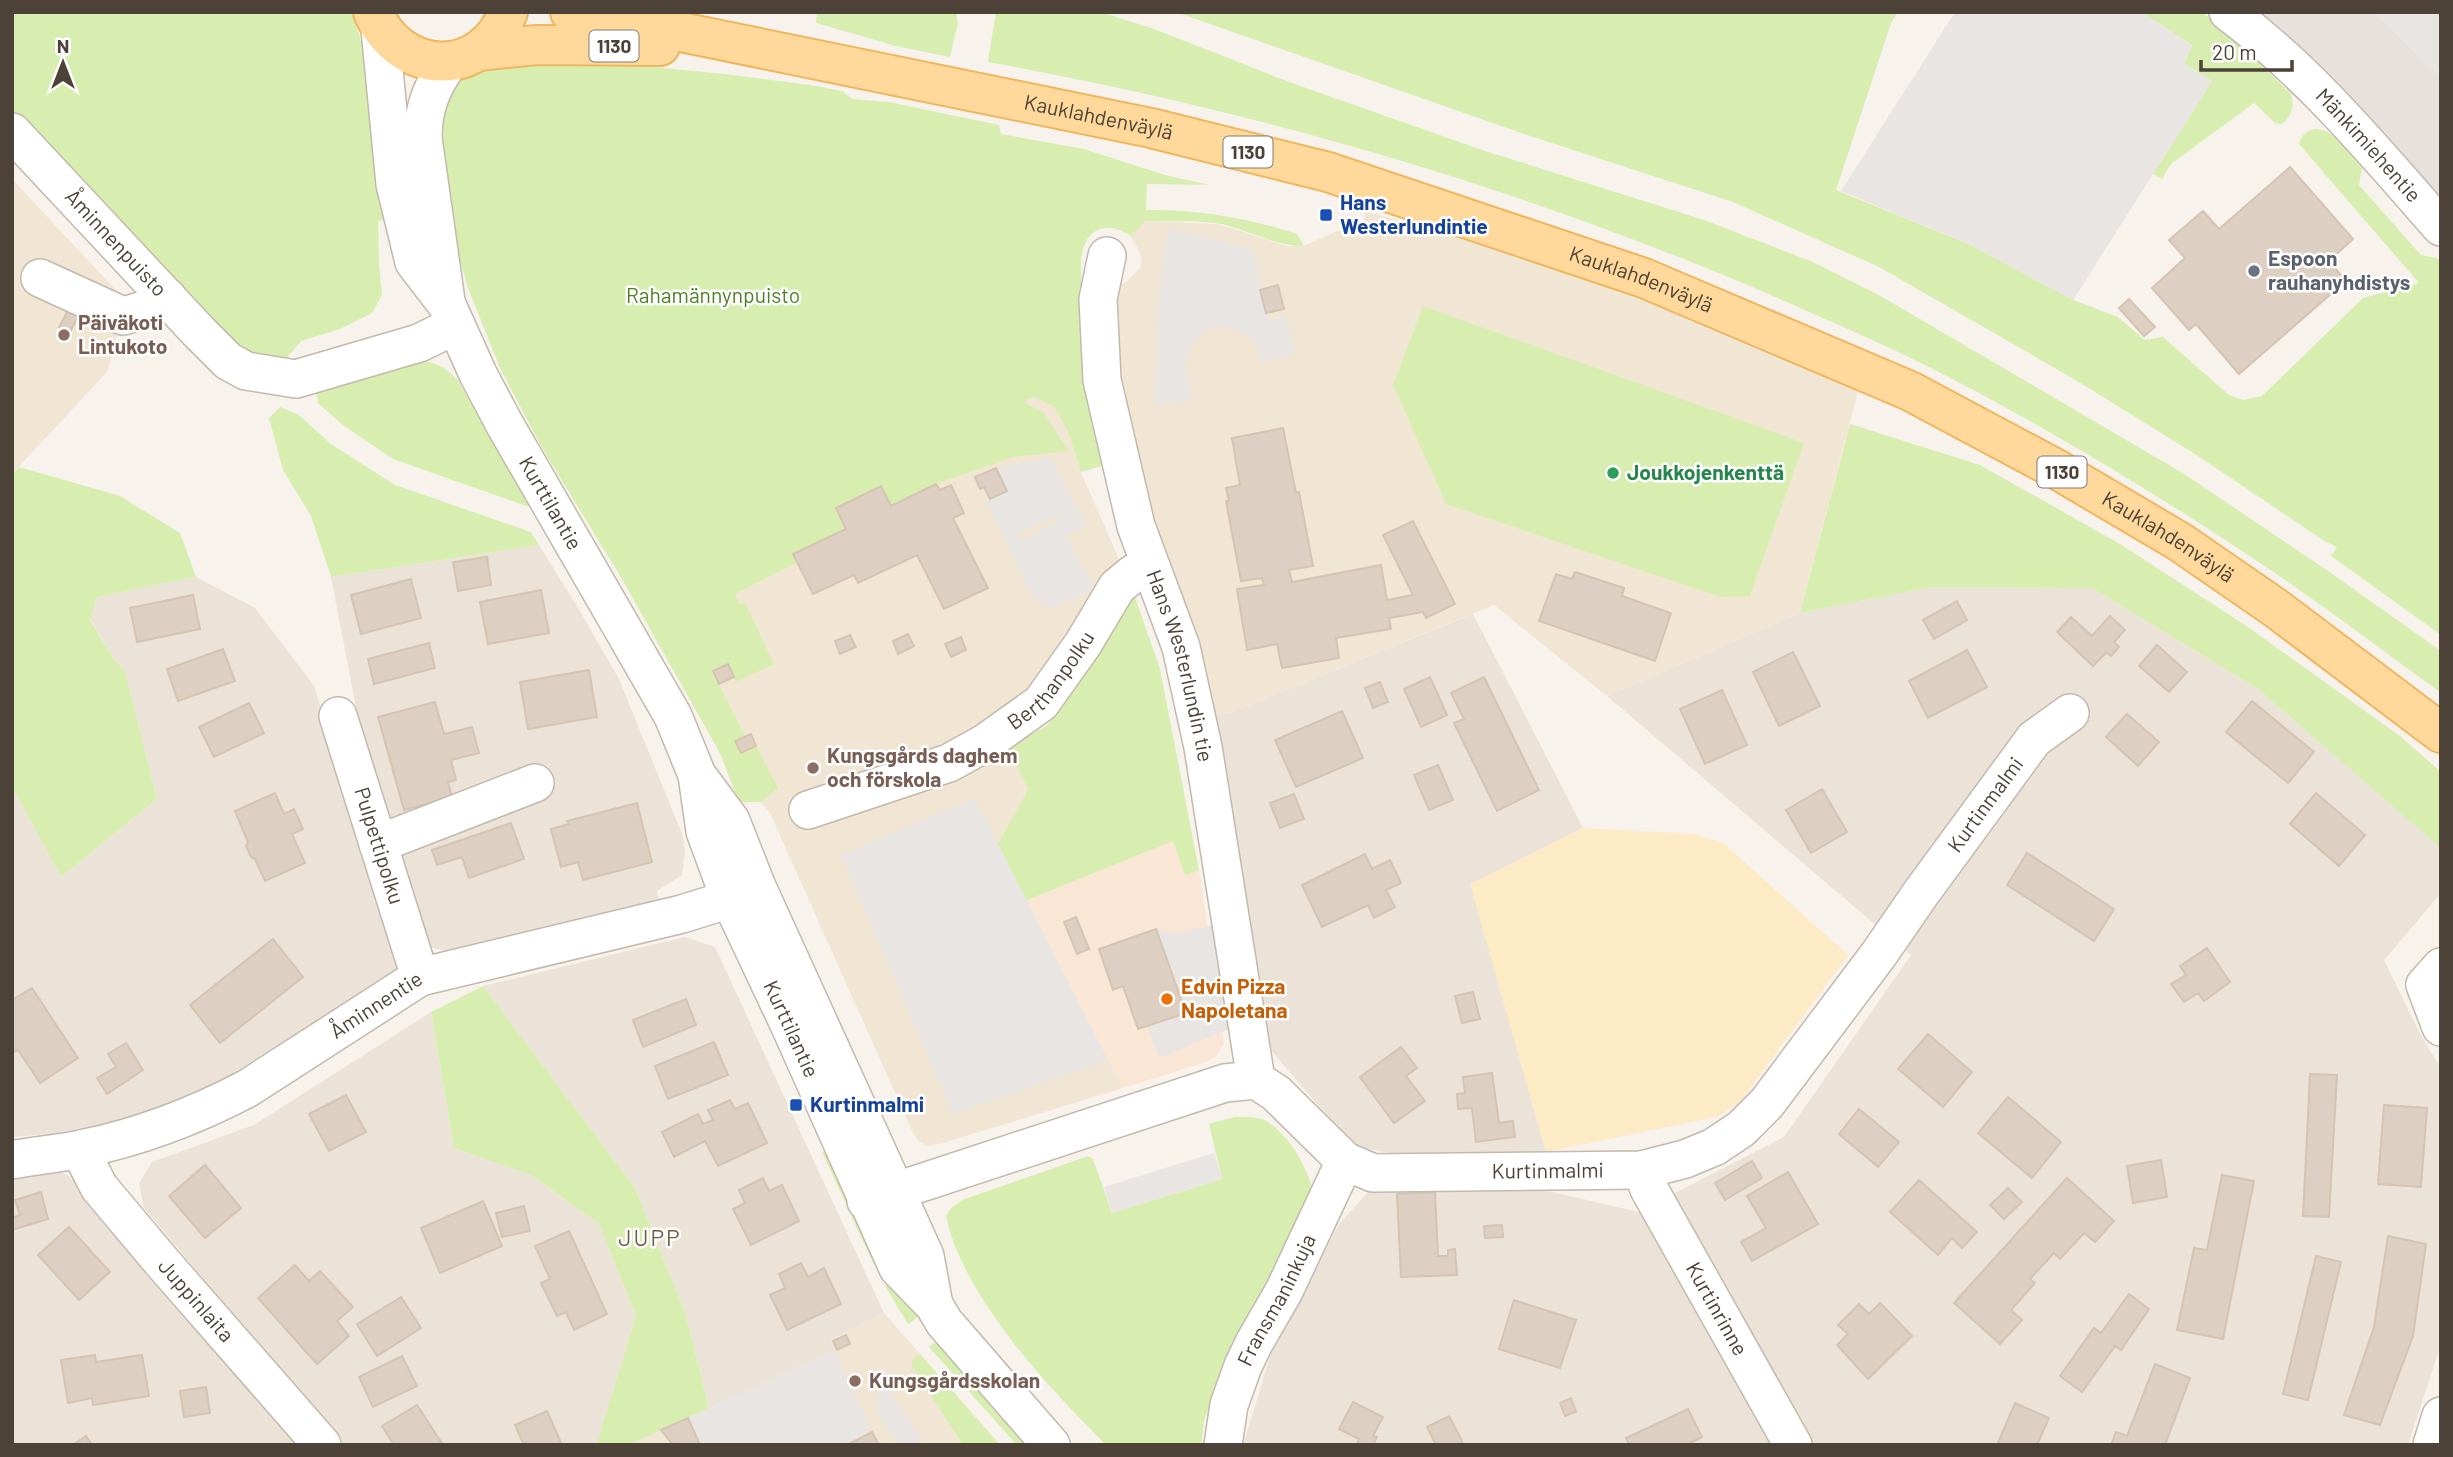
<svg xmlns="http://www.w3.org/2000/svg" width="2453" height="1457" viewBox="0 0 2453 1457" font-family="Barlow,sans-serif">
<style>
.residential{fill:#ebe3d8}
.commercial{fill:#f9e6d5}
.industrial{fill:#e6e1dc}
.education{fill:#f1e6d4}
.green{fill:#d8eeb1}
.sand{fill:#fcebc5}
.parking{fill:#e8e5e2;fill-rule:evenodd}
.building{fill:#ddcfc2;stroke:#d5c4b1;stroke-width:2}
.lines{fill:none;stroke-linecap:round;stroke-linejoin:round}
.minor-casing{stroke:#c3b9ac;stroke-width:40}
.major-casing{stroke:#efb660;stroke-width:42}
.minor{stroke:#fff;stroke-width:37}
.major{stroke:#ffd99b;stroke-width:38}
.transit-dot{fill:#1a4fb4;stroke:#fff;stroke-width:2.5}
.worship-dot{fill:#6b7280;stroke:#fff;stroke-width:2.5}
.education-dot{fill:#8d6e63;stroke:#fff;stroke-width:2.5}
.leisure-dot{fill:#2e9e5b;stroke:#fff;stroke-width:2.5}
.food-dot{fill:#e8710a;stroke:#fff;stroke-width:2.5}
.labels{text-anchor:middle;stroke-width:5;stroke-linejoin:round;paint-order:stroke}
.shield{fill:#fff;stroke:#827b73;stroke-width:2}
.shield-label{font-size:19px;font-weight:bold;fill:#4c4237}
.street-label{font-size:21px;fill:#4c4237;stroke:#fff}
.transit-label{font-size:21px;font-weight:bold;fill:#164399;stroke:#fff;text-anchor:start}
.worship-label{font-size:21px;font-weight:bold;fill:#5b616d;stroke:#fff;text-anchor:start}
.park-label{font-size:21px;fill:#4f7f23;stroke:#fff}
.education-label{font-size:21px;font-weight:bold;fill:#785e54;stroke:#fff;text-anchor:start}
.leisure-label{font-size:21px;font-weight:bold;fill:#27864d;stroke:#fff;text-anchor:start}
.food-label{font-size:21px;font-weight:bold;fill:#c56008;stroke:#fff;text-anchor:start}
.neighbourhood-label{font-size:23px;letter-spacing:2px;fill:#705f4e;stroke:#fff}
</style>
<rect width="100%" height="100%" fill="#f7f2eb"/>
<path class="residential" d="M539,545L578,608L619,679L682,834L685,850L682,875L657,891L659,901L449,952L430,947L356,707L331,577Z
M196,577L255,608L314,686L397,951L396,971L211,1087L176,1103L75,1132L12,1137V787L61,877L157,799L125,673L114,659L90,619L97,597Z
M1932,587L2092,588L2258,689L2441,847V893L2384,960L2418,1030L2441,1069V1344L2408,1445H1813L1667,1197L1784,1137L1911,955L1607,696L1800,613Z
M1473,614L1583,828L1471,884L1546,1152L1396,1154L1353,1146L1269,1048L1215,716L1232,712Z
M685,937L715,947L884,1313L830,1340L835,1350L709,1408L686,1315L635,1188L483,986Z
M431,1012L454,1148L531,1175L599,1224L636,1316L596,1445H344L144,1208L139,1183L152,1162L254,1125Z
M57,1170L69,1176L198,1324L297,1445H12V1178L32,1172Z
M1539,1189L1639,1212L1782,1445H1243L1271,1354L1339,1224L1369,1191Z"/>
<path class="commercial" d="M1173,841L1185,876L1199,870L1224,1043L1217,1056L1206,1062L1123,1088L1025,901Z"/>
<path class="industrial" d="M2228,12H2441V227Z"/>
<path class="education" d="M12,179L125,300L108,371L12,474Z
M1366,212L1513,250L1672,308L1858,391L1800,613L1607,696L1494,605L1232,712L1215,716L1138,483L1111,333L1117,287L1127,281L1141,267V255L1131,236L1144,221L1218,224L1287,246H1304L1337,231L1361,230Z
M1034,397L1054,407L1068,432L1081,472L1122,566L1008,748L1028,789L998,844L1025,901L1123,1088L943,1143L926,1146L918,1140L913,1133L770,813L761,802H739L720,753L622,579Z
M884,1313L1000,1445H629L834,1350L830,1340Z"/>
<path class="green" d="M12,12H352L369,67L388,219L378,221L379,264L382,295L372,313L340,329L301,341L285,360L235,347L12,111Z
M817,12H956L958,23L950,57L896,46L816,23Z
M996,12H1100L1154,29L1292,83L1482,150L1704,220L1813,262L1879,295L2186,475L2331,573L2441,651V693C2386,653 2333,613 2278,575C2174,505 2066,438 1954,380C1888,345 1818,316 1750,286C1502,182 1252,110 988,62Z
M1176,12H1898L1891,23L1836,190L1971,245L2073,300L2118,317L2145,340L2163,337L2229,395L2243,400L2262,396L2363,298L2419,283L2299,144C2301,138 2303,134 2309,131C2329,120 2350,155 2362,168L2359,185L2421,255L2437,258L2441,262V635L2331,556L2337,547L2326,542L2195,454L2074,379L1879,267L1733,202L1524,134Z
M2141,12H2202L2235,39L2291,94C2295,107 2292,116 2282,124L2275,123L2254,103L2171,164L2162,179L2153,174L2212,81L2184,64L2192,45Z
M488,62H599L725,74L810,85L842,91L852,99L889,102L999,125L1001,134L1084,149L1165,175L1210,185L1147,184L1146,210C1197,209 1249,218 1297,234L1304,246C1275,246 1249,230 1221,224C1197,220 1169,222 1145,221L1131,236C1110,221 1087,226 1082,254C1078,278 1085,311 1089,335C1095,378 1102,421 1108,464L1081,472L1068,432L1054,407L1034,397L1024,402L1044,413L1069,451L1013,457L936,484L891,506L880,486L836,508L846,529L794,554L798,562L735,594L739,604L745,603L774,664L736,682L728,665L713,672L745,736L735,741L740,753L756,746L778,788L761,802H739L720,753L622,579L542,448L500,368L468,288L451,230L437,135L449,85L467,70Z
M1423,306L1804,443L1750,596L1720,597L1446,504L1393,385Z
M416,361C435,361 443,366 457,379L532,508L393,459L343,425L318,403L316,391Z
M280,407L299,415L331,444L395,485L531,532L539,545L331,577L311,516L283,470L269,418Z
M1850,424L1980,465L2120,544L2245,625L2400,736L2441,772V848L2258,689L2092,588L1932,587L1800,613Z
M19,467L120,496L180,533L196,577L97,597L90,620L114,659L125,672L157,799L61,877L12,787V475Z
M1135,597L1160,669L1199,870L1185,876L1173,841L1025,901L998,844L1028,789L1008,748L1048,725L1120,608Z
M483,986L635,1188L686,1315L709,1408L629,1445H596L636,1316L599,1224L531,1175L454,1148L431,1012Z
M1235,1117C1245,1117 1259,1116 1268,1122C1290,1137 1306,1165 1313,1190L1269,1277L1232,1342L1204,1421L1201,1445H1106C1048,1386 964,1299 946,1216L951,1208L962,1200L1088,1156L1093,1159L1112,1213L1222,1179L1209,1124Z
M836,1146L888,1259L874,1265L822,1152Z
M896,1279L918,1317L908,1324L885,1286Z
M938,1340L1028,1445L1016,1444L929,1347Z
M920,1354L1000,1445H963L912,1366V1360Z"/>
<path class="sand" d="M1583,828L1693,834L1723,843L1848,955L1742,1099L1720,1116L1546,1152L1470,884Z"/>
<path class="parking" d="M1955,12H2141L2192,45L2184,64L2212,81L2073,300L1971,245L1841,191Z
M2441,12V78L2374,13V12Z
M1168,229L1253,249L1268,321L1285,317L1295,353L1261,363L1257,346L1246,334L1231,328L1218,327L1205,331L1191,346L1185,365L1192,400L1155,406L1160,282Z
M1051,457L1086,525L1066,536L1080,564L1093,583L1089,590L1050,610L1031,594L987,501L1007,491L996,468ZM1056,516L1059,522L1019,541L1017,536L1020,532Z
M975,799L1108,1060L953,1114L841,855Z
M1213,925L1229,1029L1159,1058L1147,1026L1186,1013L1156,929L1175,933Z
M1214,1153L1222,1179L1112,1213L1104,1187Z
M835,1350L872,1432L847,1445H700L688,1418Z
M882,1379L925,1445H898L876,1410Z"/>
<path class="building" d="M2290,167L2353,239L2329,261L2346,281L2239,374L2196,324L2189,330L2152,288L2185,258L2169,240L2203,211L2219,229Z
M1278,285L1284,309L1266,313L1260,290Z
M2129,299L2155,327L2144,336L2119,308Z
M69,309L79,315L70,332L59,327Z
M1283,428L1296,493L1299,492L1313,566L1289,570L1292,582L1381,565L1387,600L1413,595L1383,535L1413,521L1455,604L1426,618L1423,612L1389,618L1391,629L1336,638L1339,658L1282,668L1277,644L1247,650L1237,589L1264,585L1262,578L1241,581L1226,501H1229L1226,488L1240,485L1232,438Z
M996,468L1007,491L990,499L984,487L980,489L975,477Z
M936,484L940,490L951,485L964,513L953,518L988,588L944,609L917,555L858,583L854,575L813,594L793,554L846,529L836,508L881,486L891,506Z
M487,557L491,585L458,591L453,562Z
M1575,572L1624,588L1622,596L1671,613L1655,661L1539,621L1556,574L1572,579Z
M411,579L421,618L361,634L351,595Z
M541,590L549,633L488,644L480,602Z
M193,595L200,629L137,642L130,608Z
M1957,601L1967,620L1934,639L1923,620Z
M2110,616L2125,630L2114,642L2119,647L2111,656L2107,652L2093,666L2057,632L2071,617L2092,636Z
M908,634L914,646L898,654L893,641Z
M850,635L856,647L840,654L835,641Z
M961,637L966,650L951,657L945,644Z
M429,643L435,668L374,684L368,659Z
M2157,645L2187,672L2169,692L2139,666Z
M223,649L235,681L178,701L167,669Z
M1967,650L1987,687L1928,718L1909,681Z
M1793,652L1820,706L1779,726L1753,672Z
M728,664L734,677L719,684L713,671Z
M589,670L597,717L528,729L520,682Z
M1430,677L1447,715L1421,727L1404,689Z
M1484,677L1539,790L1497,811L1454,723L1464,719L1451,693Z
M1380,682L1388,702L1373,708L1365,688Z
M1722,690L1747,745L1705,764L1680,709Z
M2252,701L2314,752L2288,783L2226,732Z
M435,702L444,734L472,727L479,753L451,760L456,780L448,782L452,797L404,810L378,717Z
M249,703L264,733L214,757L199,727Z
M1342,711L1363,758L1296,787L1275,740Z
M2127,714L2159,742L2138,766L2106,737Z
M751,734L756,746L741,753L735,741Z
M1438,765L1453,800L1429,810L1414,775Z
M1822,789L1847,832L1811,853L1786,810Z
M275,793L284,814L294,809L303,829L292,834L305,863L265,881L255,859L251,857L246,846L248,842L235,811Z
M2316,793L2365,835L2339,866L2290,824Z
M1294,794L1304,819L1280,828L1270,803Z
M637,803L652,862L583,880L578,862L561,867L551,829L569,824L567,821Z
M511,823L524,859L469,878L462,857L437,865L432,850Z
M2027,853L2114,909L2094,941L2007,885Z
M1365,854L1372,869L1390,860L1401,883L1386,890L1395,907L1374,918L1368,905L1322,927L1302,885Z
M1076,917L1089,949L1077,954L1064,922Z
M1156,929L1186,1013L1138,1029L1123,986L1113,990L1099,949Z
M273,939L303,977L220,1043L190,1005Z
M2207,948L2230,982L2204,1001L2198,993L2184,1002L2171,984L2186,975L2180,966Z
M32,988L78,1058L40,1083L18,1050L12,1053V1000Z
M1473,992L1480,1019L1462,1023L1455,996Z
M686,999L696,1025L643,1047L633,1020Z
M1928,1034L1972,1072L1943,1107L1898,1069Z
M714,1042L728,1075L668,1099L655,1066Z
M126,1043L143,1070L107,1094L97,1078L116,1067L108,1054Z
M1401,1047L1417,1068L1406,1076L1425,1101L1394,1123L1360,1077Z
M1492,1073L1499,1123L1513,1121L1515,1137L1476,1142L1472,1108L1458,1109L1457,1094L1465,1093L1463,1077Z
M2310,1074L2337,1075L2329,1217L2303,1216Z
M346,1095L366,1132L329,1151L309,1114Z
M2008,1097L2061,1142L2032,1178L1978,1133Z
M730,1100L735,1109L748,1103L767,1143L718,1166L705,1141L674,1157L662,1132L698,1114L703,1124L713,1120L708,1110Z
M2384,1105L2427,1108L2421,1187L2378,1184Z
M1859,1109L1899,1142L1878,1167L1839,1134Z
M2161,1160L2167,1197L2133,1203L2127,1166Z
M1752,1161L1762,1178L1725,1200L1715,1183Z
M205,1165L241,1208L205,1238L169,1196Z
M1788,1172L1818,1224L1752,1261L1741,1242L1766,1228L1747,1196Z
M2222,1175L2254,1181L2223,1339L2177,1330L2194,1248L2207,1250Z
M763,1178L769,1191L782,1185L799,1221L751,1245L733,1209L745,1203L739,1190Z
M2067,1178L2114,1221L2095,1242L2084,1233L2060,1259L2054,1253L2030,1279L2035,1283L2011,1310L2022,1320L2000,1344L1954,1303Z
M1919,1180L1977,1232L1962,1248L1952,1238L1938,1255L1890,1212Z
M2008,1188L2022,1202L2004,1219L1990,1205Z
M41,1192L48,1219L12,1230V1218L20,1215L15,1200Z
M1435,1192L1438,1256H1448V1250L1455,1249L1457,1275L1401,1277L1397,1194Z
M483,1201L502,1246L440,1273L421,1228Z
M524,1206L530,1231L502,1237L496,1213Z
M1502,1225L1503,1237L1485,1238L1484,1226Z
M69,1227L110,1272L79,1300L38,1255Z
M569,1231L607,1314L574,1330L566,1312L557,1316L541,1283L550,1279L535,1246Z
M2388,1236L2426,1244L2413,1336L2380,1425L2344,1415L2374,1327Z
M2316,1256L2341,1262L2308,1400L2283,1394Z
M801,1263L808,1277L824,1268L841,1304L787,1330L770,1295L785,1288L779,1274Z
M295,1265L309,1281L320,1271L353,1307L337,1321L349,1336L317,1364L258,1298Z
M2129,1294L2149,1309L2121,1350L2115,1346L2082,1392L2060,1376L2094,1328L2101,1333Z
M401,1297L421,1328L377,1356L357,1324Z
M1514,1300L1576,1320L1560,1368L1499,1349Z
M1880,1303L1912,1336L1868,1379L1837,1345L1848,1334L1838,1325L1859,1304L1869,1314Z
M846,1335L850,1344L837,1350L833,1341Z
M95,1355L96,1362L142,1355L149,1396L93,1405L92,1398L68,1403L61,1360Z
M402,1356L417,1386L373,1407L359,1377Z
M2155,1364L2190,1378L2165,1445H2111L2116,1432L2127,1436Z
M206,1387L210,1413L184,1417L180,1391Z
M1571,1398L1576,1412L1565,1416L1560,1403Z
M1353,1402L1383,1417L1373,1436L1377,1437L1373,1445H1357L1359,1439L1339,1429Z
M2015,1403L2049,1418L2037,1445H1997Z
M417,1405L443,1445H394L382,1426Z
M1688,1409L1702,1437L1686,1445H1629L1626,1438Z
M547,1411L562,1445H524L515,1425Z
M1449,1416L1460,1437L1463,1445H1436L1427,1427Z
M688,1418L700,1445H673L661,1430Z
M872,1432L879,1445H847Z
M86,1436L92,1445H73Z"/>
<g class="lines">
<g class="minor-casing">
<g id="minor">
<path id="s1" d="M2228,12C2309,72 2374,151 2441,227"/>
<path id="s2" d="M380,29L395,184L414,262L447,305L478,374L505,425L673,716L697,775L705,831L730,899L789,1024L898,1268L934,1305L944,1322L1051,1445"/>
<path id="s3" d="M12,132L199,332L228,361L246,371L296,379L419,343L456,325"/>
<path id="s4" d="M1107,256L1098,299L1102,380L1136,526L1181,647L1203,747L1256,1080"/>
<path d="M40,278L123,316L151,308L167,297"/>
<path d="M446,301L423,138C423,107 432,86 450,61"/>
<path id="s5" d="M338,716L420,977"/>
<path d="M700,779L731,821L757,887L925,1256L934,1305"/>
<path id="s6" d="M808,810L949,763L985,743L1041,703L1083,644L1117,587L1134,573L1151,569"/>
<path d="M378,844L535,783"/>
<path d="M2441,967L2425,985L2441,1027"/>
<path id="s7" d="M80,1150L99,1187L162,1262L322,1445"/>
<path id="s8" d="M12,1160C35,1155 59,1154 81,1149C140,1137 195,1116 248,1088L420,977L682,914L730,899L757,887"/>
<path id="s9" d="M1642,1170L1649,1189L1793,1445"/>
<path id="s10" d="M866,1201L1225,1083L1256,1080L1276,1093L1345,1161L1373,1173L1642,1170L1685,1159L1714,1147L1741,1129L1767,1103L1879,954L1921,893L2034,739L2070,713"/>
<path id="s11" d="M1223,1445L1229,1405L1243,1366L1254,1343L1284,1291L1345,1161"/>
<path d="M2432,1445L2441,1416"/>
</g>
</g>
<g class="major-casing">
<g id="major">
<path d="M373,12C400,76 482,80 508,12"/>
<path id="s12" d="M570,12L627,21L1151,128L1328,172L1644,278L1910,391L2058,470L2180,542L2277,609L2441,733"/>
<path d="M478,51L537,45L660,46"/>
</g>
</g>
<use href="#minor" class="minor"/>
<use href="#major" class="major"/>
</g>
<g class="transit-dot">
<rect x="1319" y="208" width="14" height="14" rx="3.5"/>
<rect x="789" y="1098" width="14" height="14" rx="3.5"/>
</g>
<circle class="worship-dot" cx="2254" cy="271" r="7"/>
<g class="education-dot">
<circle cx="64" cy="335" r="7"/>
<circle cx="813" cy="768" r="7"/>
<circle cx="855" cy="1381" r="7"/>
</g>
<circle class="leisure-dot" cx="1613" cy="473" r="7"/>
<circle class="food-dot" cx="1167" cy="999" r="7"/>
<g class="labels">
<g class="shield">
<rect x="589.5" y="30.5" width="49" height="31" rx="5"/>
<rect x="1223.5" y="136.5" width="49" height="31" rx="5"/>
<rect x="2037.5" y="456.5" width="49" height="31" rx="5"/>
</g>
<g class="shield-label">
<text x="614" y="53">1130</text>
<text x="1248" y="159">1130</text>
<text x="2062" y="479">1130</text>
</g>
<g class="street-label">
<text dy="7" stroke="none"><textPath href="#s12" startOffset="539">Kauklahdenväylä</textPath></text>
<text dy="7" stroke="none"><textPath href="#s1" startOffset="194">Mänkimiehentie</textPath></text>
<text dy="7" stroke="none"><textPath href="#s3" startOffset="152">Åminnenpuisto</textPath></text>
<text dy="7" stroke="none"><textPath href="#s12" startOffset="1106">Kauklahdenväylä</textPath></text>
<text dy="7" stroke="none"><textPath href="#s2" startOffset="514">Kurttilantie</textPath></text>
<text dy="7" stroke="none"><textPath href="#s12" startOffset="1694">Kauklahdenväylä</textPath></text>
<text dy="7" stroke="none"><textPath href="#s4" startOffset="422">Hans Westerlundin tie</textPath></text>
<text dy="7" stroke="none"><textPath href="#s6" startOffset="282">Berthanpolku</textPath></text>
<text dy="7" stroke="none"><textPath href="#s10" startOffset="1344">Kurtinmalmi</textPath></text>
<text dy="7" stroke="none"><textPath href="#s5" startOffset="136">Pulpettipolku</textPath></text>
<text dy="7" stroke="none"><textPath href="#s8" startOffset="401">Åminnentie</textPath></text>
<text dy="7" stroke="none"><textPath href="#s2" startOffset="1096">Kurttilantie</textPath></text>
<text dy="7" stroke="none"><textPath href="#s10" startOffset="735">Kurtinmalmi</textPath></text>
<text dy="7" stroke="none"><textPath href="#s7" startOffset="191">Juppinlaita</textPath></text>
<text dy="7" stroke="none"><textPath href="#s11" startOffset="156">Fransmaninkuja</textPath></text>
<text dy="7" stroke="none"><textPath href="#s9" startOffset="158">Kurtinrinne</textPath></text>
</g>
<g class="transit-label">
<text x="1340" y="210">Hans<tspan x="1340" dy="24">Westerlundintie</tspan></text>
<text x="810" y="1112">Kurtinmalmi</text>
</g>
<g class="worship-label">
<text x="2268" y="266">Espoon<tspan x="2268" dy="24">rauhanyhdistys</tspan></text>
</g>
<g class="park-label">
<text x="713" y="303">Rahamännynpuisto</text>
</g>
<g class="education-label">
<text x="78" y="330">Päiväkoti<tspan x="78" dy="24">Lintukoto</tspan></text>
<text x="827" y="763">Kungsgårds daghem<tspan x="827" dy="24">och förskola</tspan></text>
<text x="869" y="1388">Kungsgårdsskolan</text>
</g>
<g class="leisure-label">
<text x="1627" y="480">Joukkojenkenttä</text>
</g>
<g class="food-label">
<text x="1181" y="994">Edvin Pizza<tspan x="1181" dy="24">Napoletana</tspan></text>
</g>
<g class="neighbourhood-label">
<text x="650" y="1246">JUPP</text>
</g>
</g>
<rect width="2453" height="1457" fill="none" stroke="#4c4237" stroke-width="28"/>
<g transform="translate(63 63)" stroke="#ffffff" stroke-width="5" paint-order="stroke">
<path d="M0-5L12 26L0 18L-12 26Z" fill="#4c4237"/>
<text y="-10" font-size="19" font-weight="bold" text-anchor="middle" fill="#4c4237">N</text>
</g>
<path d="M2201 60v10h91v-10" fill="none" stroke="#4c4237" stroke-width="3.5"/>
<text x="2212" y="60" font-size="21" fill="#4c4237" stroke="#ffffff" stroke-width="5" paint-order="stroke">20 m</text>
</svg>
